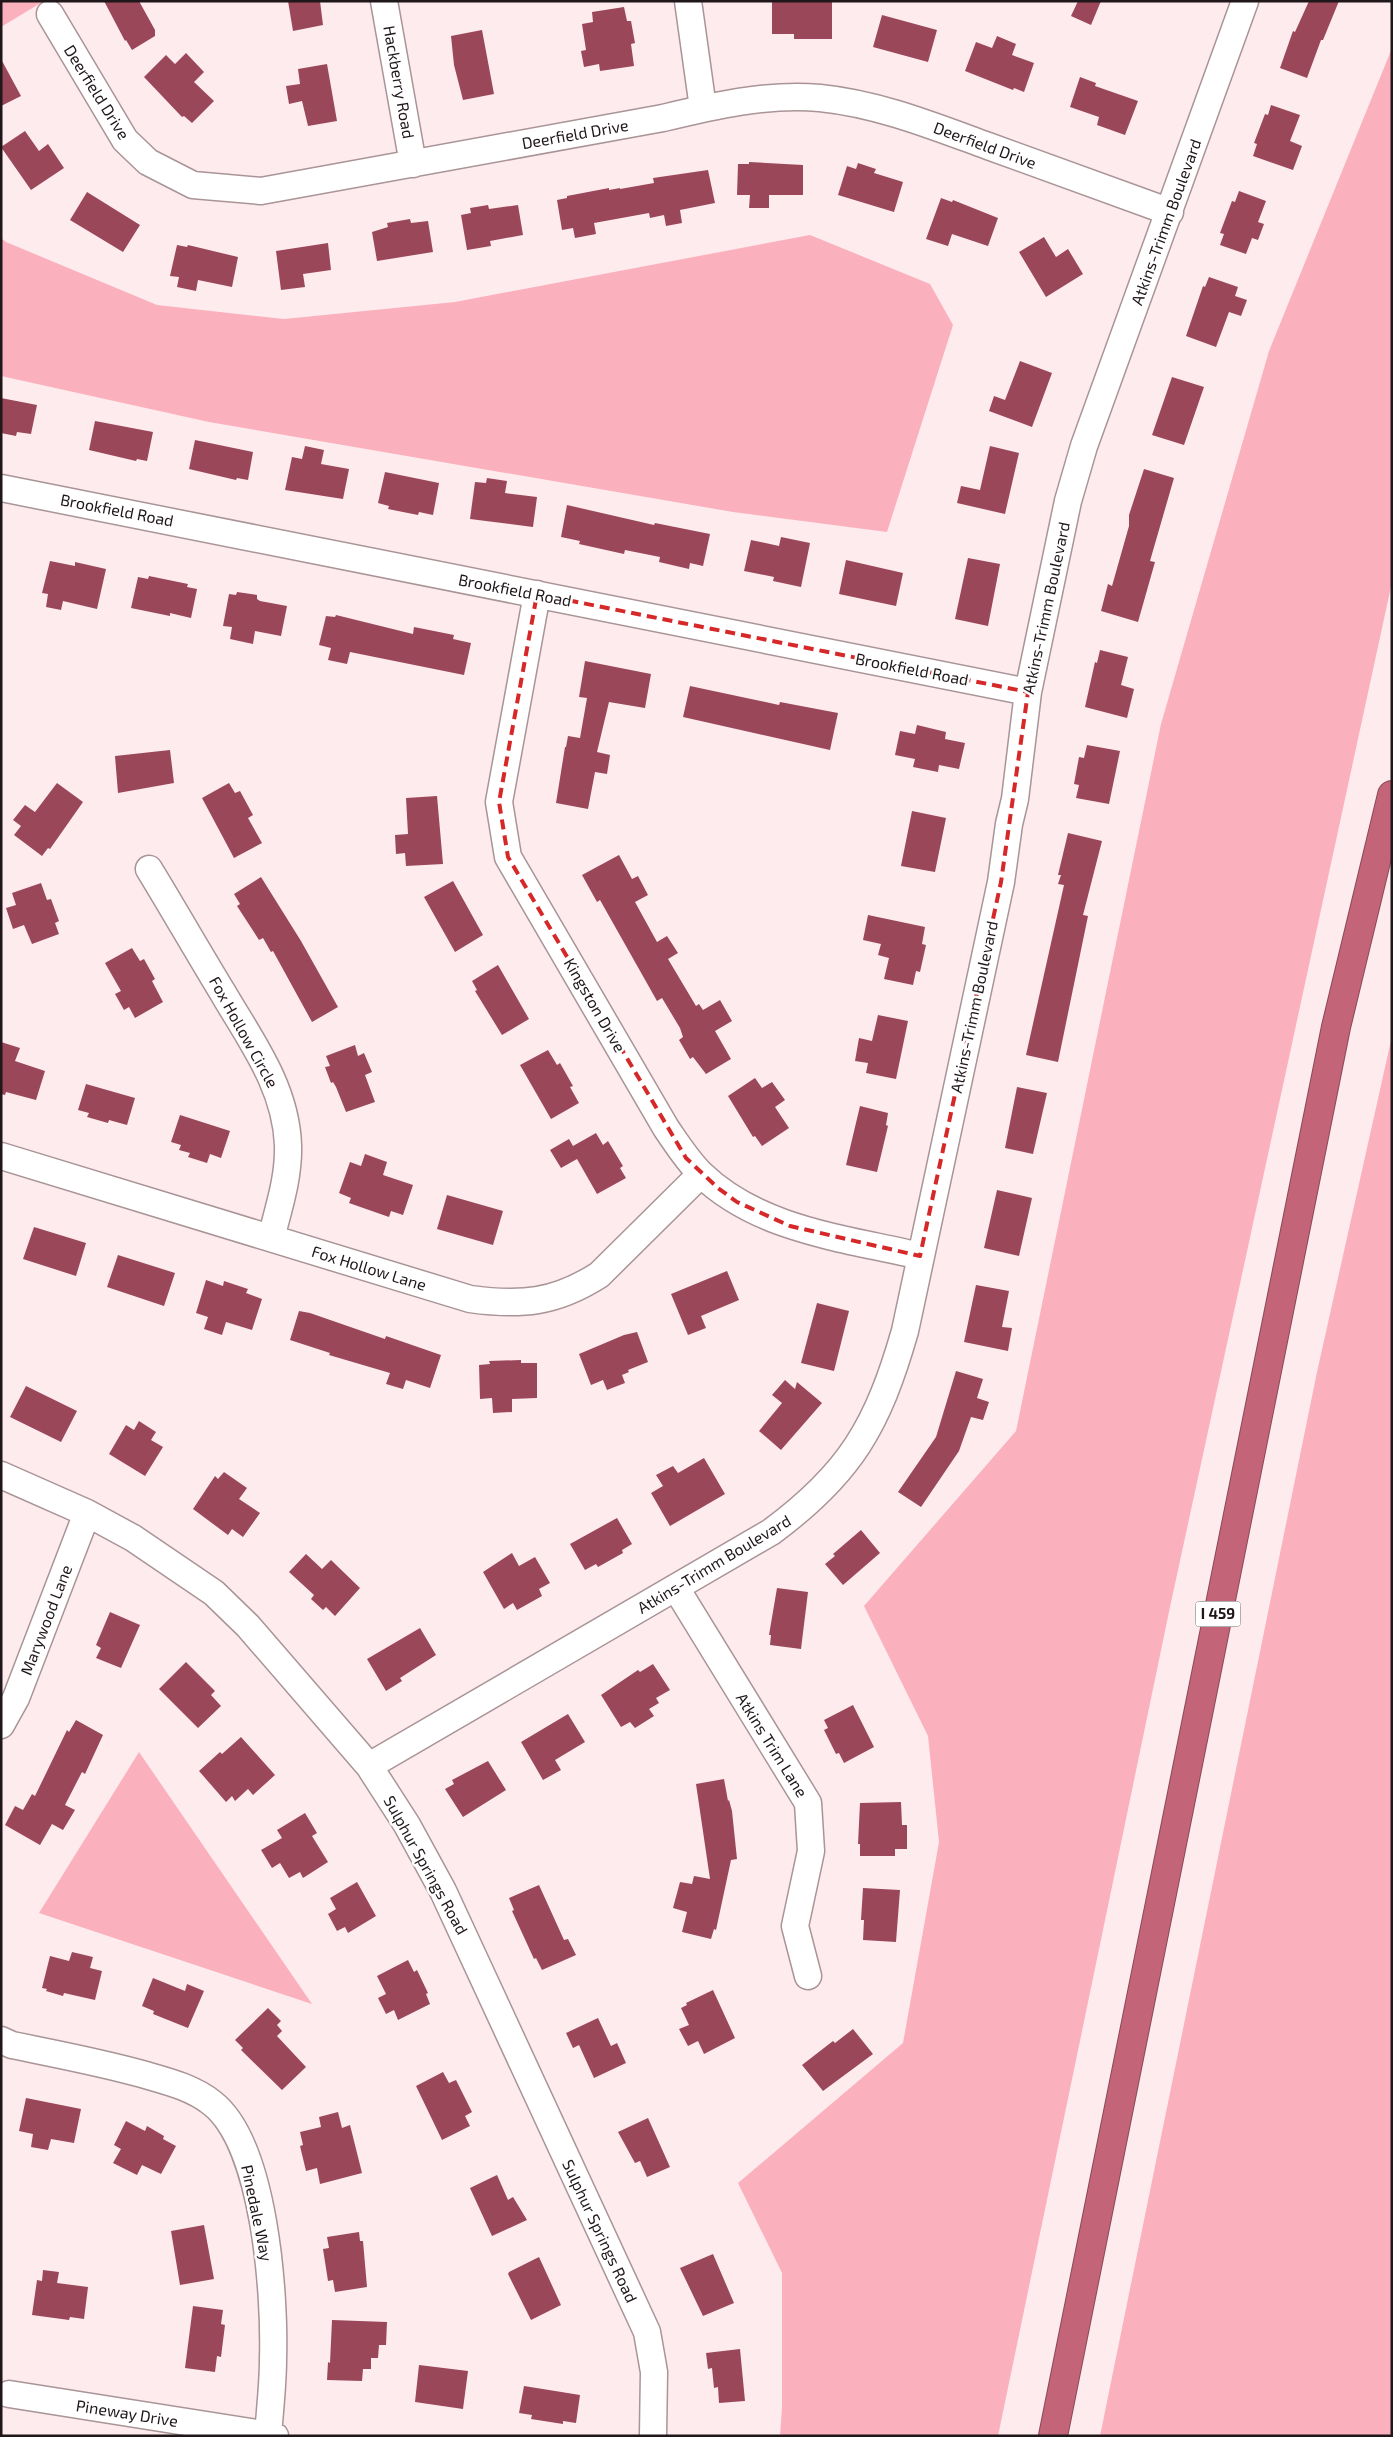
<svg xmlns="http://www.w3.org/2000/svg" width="1393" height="2437" viewBox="0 0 1393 2437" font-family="'Exo 2',sans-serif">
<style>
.green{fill:#fbb1bd}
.building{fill:#9b475a}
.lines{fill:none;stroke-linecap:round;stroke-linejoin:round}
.minor-casing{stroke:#a99497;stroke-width:29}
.highway-casing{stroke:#8a4957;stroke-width:30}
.minor{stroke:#fff;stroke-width:26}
.highway{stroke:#c46478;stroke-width:28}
.marked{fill:none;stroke:#d62828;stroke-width:4;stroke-dasharray:10 6;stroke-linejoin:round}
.labels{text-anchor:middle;stroke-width:5;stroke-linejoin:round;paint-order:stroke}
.shield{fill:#fff;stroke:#625d5e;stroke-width:1}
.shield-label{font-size:15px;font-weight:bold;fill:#1f1719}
.street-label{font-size:16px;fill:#1f1719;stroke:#fff}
</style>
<rect width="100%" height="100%" fill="#feebee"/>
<path class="green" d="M1,1H44L1,27Z
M1392,48V582L1170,1607L998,2436H780L782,2408V2273L738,2183L903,2043L939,1842L928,1736L864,1606L1016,1431L1161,724L1269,351Z
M810,235L930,284L953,325L887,532L733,512L209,422L1,376V238L6,242L157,305L284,319L455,302Z
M1392,1036V2436H1100L1317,1372Z
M139,1752L312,2004L39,1913Z"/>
<path class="building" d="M104,1H139L155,30V36L132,50L126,40L125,41Z
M288,1H320L323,25L293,31Z
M772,1H832V39H794V34H772Z
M1078,1H1101L1091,25L1071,16Z
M1309,1H1339L1323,40H1321L1307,78L1280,68L1293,31L1295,32Z
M624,7L627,21H631L635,43L631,44L634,66L600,71L599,64L584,67L581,51L586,50L582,24L593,22L592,12Z
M882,15L937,30L928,62L873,47Z
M482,30L494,94L463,100L454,65L451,36Z
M997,36L1016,44L1012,55L1034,63L1024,92L1014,88L1013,90L965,71L976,42L992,48Z
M186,53L204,72L194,82L214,101L192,123L184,116L182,117L144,77L166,55L175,64Z
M1,59L21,96L1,106Z
M327,64L337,121L308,126L302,101L289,104L286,86L300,84L298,69Z
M1080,77L1096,83L1095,86L1138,101L1125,135L1097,125L1099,117L1070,107Z
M1271,105L1300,115L1290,141L1302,146L1293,170L1253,156L1257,144L1254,143L1265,114L1268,115Z
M25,131L39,151L48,144L64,168L31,190L1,147Z
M749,162L803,165V195H769V208H749L750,195H737L738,164H749Z
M858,163L876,169L874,173L903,182L894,212L838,195L847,166L856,169Z
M708,170L715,203L680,210L682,223L666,226L664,215L650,218L649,213L594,223L596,234L575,238L573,228L562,230L557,200L567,198V196L609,188V190L620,188V189L654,183L653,178Z
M1239,191L1266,201L1258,222L1264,224L1258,240L1252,238L1246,254L1220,245L1224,234L1220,233L1232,201L1235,202Z
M87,192L140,225L123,252L70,220Z
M941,198L952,202L953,200L998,218L988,246L952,234L948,246L926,239Z
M488,205L489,209L518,205L523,235L490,241L491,246L467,250L461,215L471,213L470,208Z
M410,219L411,223L428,221L433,252L377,261L372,232L388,227L387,223Z
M1044,237L1056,257L1068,249L1083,274L1046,297L1019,252Z
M328,243L331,270L303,274L305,287L281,290L276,251Z
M177,245L187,247L188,245L238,257L232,287L198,280L196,291L177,287L179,277L170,276Z
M1209,277L1238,287L1235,296L1247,300L1241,316L1229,312L1216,347L1186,336L1203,286L1205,287Z
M1020,361L1052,373L1032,427L989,411L994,396L1005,400Z
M1172,377L1204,387L1184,445L1152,435Z
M1,398L37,405L31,434L17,432L16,436L1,433Z
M95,421L153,432L147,461L137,459L136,461L89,450Z
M195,440L253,452L248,480L237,478L236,480L189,469Z
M305,446L324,450L321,464L349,469L343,499L285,490L292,457L302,459Z
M990,446L1019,453L1005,514L957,503L961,486L980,490Z
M1144,469L1174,478L1150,561L1155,562L1138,622L1101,611L1108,584L1112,586L1129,526V515Z
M385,472L439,483L433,515L419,512L418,515L388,509L389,506L378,503Z
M487,478L507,481L505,493L537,497L533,527L470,519L475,482L486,483Z
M567,505L654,525L655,523L710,534L703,566L690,563L689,569L659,562L660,557L625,550L624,554L579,544L580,541L561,537Z
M781,537L810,543L801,587L773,581L774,577L744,571L751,540L779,546Z
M968,558L1000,564L988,626L955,619Z
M846,560L903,573L896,606L839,594Z
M50,561L75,566V562L106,569L97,609L63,601L61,610L46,607L48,594L42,593Z
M149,576L188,584L187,587L197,589L191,618L170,613V616L131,608L138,577L148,579Z
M237,592L257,595V599L260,601L287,606L281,636L255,631L253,644L230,639L232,627L223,626L229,594L236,595Z
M336,615L413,634L414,627L454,635L453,639L471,643L464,675L350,652L347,664L328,660L331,648L319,645L326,616L335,617Z
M1100,650L1128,657L1121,685L1134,689L1127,718L1085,707L1095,662L1097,663Z
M585,661L651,674L645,708L609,702L597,752L610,755L607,774L595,772L588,809L556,803L565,747H566L568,736L580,738L587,698L579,697Z
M690,686L779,705L780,702L838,713L830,750L683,717Z
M917,725L946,732L945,739L965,743L959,769L939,765L938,772L913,767L915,759L895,755L900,731L915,734Z
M1087,745L1120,751L1109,804L1076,798L1079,785L1074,784L1079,757L1084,758Z
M170,750L174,783L118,793L115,756Z
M57,783L83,802L50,849L48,848L42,856L14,835L21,826L13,820L25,805L35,812Z
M229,783L235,793L240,791L253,815L248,818L262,843L234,858L202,798Z
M437,796L443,864L406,866L405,853L396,854L395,835L408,834L406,798Z
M912,811L946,818L935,872L901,866Z
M1068,833L1102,841L1083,915L1088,916L1058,1062L1026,1055L1064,885L1058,884L1061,875H1058Z
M619,855L632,879L638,876L648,895L635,902L657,942L667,936L678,953L668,959L696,1006L699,1004L703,1010L720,1000L732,1021L715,1031L731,1059L706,1074L693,1057L690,1059L679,1040L683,1037L680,1028L662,998L657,1001L600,900L597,902L582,875Z
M261,877L301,941L338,1007L312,1022L273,951L271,952L263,938L259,940L237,906L240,904L234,894Z
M453,881L483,935L455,952L424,897Z
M41,883L47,900L51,899L59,921L55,923L59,934L32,944L24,925L13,929L6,908L16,905L12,893Z
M868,915L925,927L922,944L926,945L920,972L916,971L913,985L884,979L889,958L878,955L881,944L863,940Z
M132,948L140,961L144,959L155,979L152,981L163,1002L135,1018L129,1007L124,1010L115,994L121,991L105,963Z
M498,965L529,1019L502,1035L475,991L477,990L472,981Z
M878,1015L908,1021L896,1079L866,1073L868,1063L855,1061L859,1038L872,1041Z
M1,1042L20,1048L15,1061L45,1071L36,1100L6,1092L5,1095L1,1094Z
M355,1045L358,1056L364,1053L372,1072L365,1075L375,1102L346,1112L336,1087L333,1082L331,1083L325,1067L330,1066L326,1056Z
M548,1050L557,1065L560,1063L573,1086L570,1087L579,1103L551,1119L520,1065Z
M755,1078L762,1088L772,1082L785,1100L775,1107L789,1128L762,1146L755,1136L753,1137L728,1096Z
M86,1084L135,1098L127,1125L109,1120L108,1123L87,1117L89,1113L78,1110Z
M1017,1087L1047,1093L1033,1154L1005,1148Z
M860,1106L888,1113L886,1125L888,1126L877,1172L846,1165Z
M180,1115L230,1131L221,1158L210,1154L207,1163L188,1157L190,1153L179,1150L181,1145L171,1142Z
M596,1133L603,1145L608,1141L623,1166L620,1168L626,1178L597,1194L577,1159L561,1168L550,1150L569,1139L573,1146Z
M365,1154L387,1162L383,1175L413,1185L403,1215L391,1211L389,1217L349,1203L351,1198L339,1193L350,1162L361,1166Z
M997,1190L1032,1198L1019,1256L984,1248Z
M447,1195L503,1211L493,1245L437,1229Z
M34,1227L86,1243L76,1276L23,1259Z
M118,1255L175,1273L164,1306L107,1287Z
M727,1271L739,1300L701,1316L706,1328L688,1335L671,1294Z
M206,1280L223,1286L224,1281L248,1289L246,1293L262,1299L252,1330L226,1322L222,1335L204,1329L208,1317L196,1313Z
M976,1285L1009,1291L1002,1327L1012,1328L1008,1351L964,1342Z
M817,1303L849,1311L834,1371L801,1363Z
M299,1311L310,1313L385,1339L386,1336L441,1355L430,1388L406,1380L403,1389L386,1384L390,1373L329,1355L330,1353L290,1340Z
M637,1332L648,1362L628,1370L629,1372L622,1375L625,1383L607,1390L603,1380L591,1385L579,1354L624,1335Z
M521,1360V1363H537V1398L512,1399V1412L493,1413L492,1398L480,1399L479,1365L490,1364L489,1361Z
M956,1371L983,1379L977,1398L989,1402L983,1420L971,1417L959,1451L921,1507L898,1492L936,1437Z
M785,1380L795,1389L797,1382L822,1403L781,1450L759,1431L782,1403L772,1395Z
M26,1386L77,1411L61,1442L10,1417Z
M139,1421L156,1432L151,1440L163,1447L145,1476L109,1454L126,1425L134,1430Z
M704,1458L725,1494L670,1526L651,1493L663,1486L656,1475L673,1466L678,1473Z
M224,1472L247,1488L239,1499L260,1513L243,1537L232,1529L228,1535L193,1509L215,1476L218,1479Z
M617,1518L632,1544L622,1550L623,1553L598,1567L596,1564L585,1570L570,1544Z
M861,1530L880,1553L843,1585L825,1564L835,1556L833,1554Z
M512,1553L519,1566L535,1557L550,1583L539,1589L542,1596L517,1610L513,1603L504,1609L483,1572Z
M306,1554L322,1569L331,1560L360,1588L335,1616L326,1607L323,1610L311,1599L314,1595L289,1572Z
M777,1588L808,1592L801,1649L770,1645L771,1635H769Z
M110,1612L140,1625L121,1668L96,1658L101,1648L96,1645Z
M420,1628L436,1655L400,1678L402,1681L386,1691L367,1659Z
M186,1662L215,1691L211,1695L221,1706L198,1728L159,1689Z
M653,1664L670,1690L656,1698L659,1703L649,1709L654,1716L635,1728L630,1722L621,1727L601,1695L638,1670L640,1672Z
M853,1705L874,1747L844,1763L839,1753L836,1754L824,1730L828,1728L824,1720Z
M568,1714L585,1742L555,1760L561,1770L543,1780L521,1742Z
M76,1720L103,1735L85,1774L82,1772L65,1805L75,1810L63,1830L52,1824L40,1845L5,1825L15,1806L23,1810L32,1794L35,1796L67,1730L69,1732Z
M241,1737L275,1775L253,1795L248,1789L235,1801L232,1796L226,1802L199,1771L220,1752L222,1754Z
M488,1761L506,1790L463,1817L445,1789L454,1784L452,1780Z
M724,1779L728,1801L729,1800L732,1811L737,1859L731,1860L716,1930L714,1929L711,1939L682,1932L687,1912L673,1908L680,1882L692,1884L694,1876L710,1879L696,1784Z
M901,1802L902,1825H907V1849H895V1856H860V1844H858L860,1803Z
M305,1813L317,1833L312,1836L328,1862L303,1878L300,1872L289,1878L280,1863L272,1868L261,1850L282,1838L277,1830Z
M357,1882L376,1916L348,1933L345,1927L337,1931L328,1914L336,1909L330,1898Z
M539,1885L564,1940L568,1939L576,1955L542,1970L536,1958L534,1959L512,1911L514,1910L509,1898Z
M863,1888L900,1890L896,1942L863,1940L864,1920H861Z
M72,1952L93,1957L90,1968L102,1971L95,2000L64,1993L63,1996L46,1991L47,1989L42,1988L50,1956L69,1961Z
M408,1960L414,1972L417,1970L428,1993L426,1994L430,2004L398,2020L394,2010L386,2014L378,1998L386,1994L377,1976Z
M153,1978L185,1991L187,1984L204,1991L188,2028L153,2014L154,2011L142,2006Z
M713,1990L735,2038L704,2054L698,2041L688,2046L679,2029L689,2025L681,2008L687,2005L686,2003Z
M268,2008L281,2021L277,2025L282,2031L277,2036L306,2067L282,2090L241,2050L243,2048L235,2040Z
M598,2018L611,2046L617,2043L626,2063L594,2078L579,2045L573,2048L566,2033Z
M853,2029L873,2054L823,2091L802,2065L833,2041L835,2043Z
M443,2072L449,2083L456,2080L472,2112L465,2116L470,2126L442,2140L416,2086Z
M26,2098L81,2109L74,2143L51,2139L48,2150L31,2147L33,2134L19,2131Z
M338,2112L342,2128L350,2125L362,2173L320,2184L317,2168L306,2171L300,2146L303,2145L300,2132L321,2127L319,2117Z
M648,2118L670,2167L647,2177L640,2161L635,2163L618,2132Z
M126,2121L145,2131L147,2126L164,2136L163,2139L176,2146L161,2174L142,2165L137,2175L113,2163L121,2149L114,2145Z
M497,2175L508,2200L513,2197L527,2220L492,2236L470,2188Z
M204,2225L214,2279L180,2285L171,2231Z
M359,2232L360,2241H363L367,2287L335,2292L333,2280L328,2281L323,2249L329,2248L327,2237Z
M713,2254L734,2303L703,2316L680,2268Z
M539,2257L561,2305L531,2320L508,2274L509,2272Z
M43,2270L59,2272L57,2283L88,2287L84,2319L70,2317L69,2320L32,2315L37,2280L42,2281Z
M193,2306L223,2310L221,2324L225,2325L221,2357L217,2356L215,2372L185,2368Z
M332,2320L387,2322L386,2345H379L378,2358H371V2369H363L362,2381L327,2380L328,2362L330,2363Z
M740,2349L745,2401L719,2403L718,2387L714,2388L712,2368L708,2369L706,2353Z
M419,2365L468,2371L463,2409L415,2402Z
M524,2386L580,2395L576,2423L563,2421V2424L531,2419L532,2415L519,2413Z"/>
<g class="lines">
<g class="minor-casing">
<path id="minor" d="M384,1L413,164
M688,1L703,108
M50,14L125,140L148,162L193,185L261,191L663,118C713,106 768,93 820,98C879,104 933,126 988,146C1048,168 1109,190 1170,212
M1,488L1028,692
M537,594L499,802L508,857L666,1128C677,1144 687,1160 701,1174C759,1230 844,1238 920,1256
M149,869C174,910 198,952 223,993C251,1041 286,1087 288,1145C289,1177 279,1207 271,1238
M1,1156L470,1299C521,1306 555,1303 599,1275L701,1174
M1,1475L87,1513L133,1538L214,1593L248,1626L369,1766L407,1825L443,1891L647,2332L654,2372L653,2436
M676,1588L808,1803L811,1851L795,1926L808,1976
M1,1725L16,1698L87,1513
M369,1766L771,1532C851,1473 878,1425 905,1331L1001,882L1009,824L1015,799L1028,692L1068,501L1084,446L1245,1
M1,2040L12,2045C56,2054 99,2062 142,2074C166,2081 192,2087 212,2103C265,2144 275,2295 273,2359C273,2384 270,2409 268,2435
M9,2394L275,2436"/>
</g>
<g class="highway-casing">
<path id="highway" d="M1053,2436L1336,1027L1392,795"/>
</g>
<use href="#minor" class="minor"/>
<use href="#highway" class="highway"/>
</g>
<path class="marked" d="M537,594L1028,692L1001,882L920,1256L790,1226L737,1202L718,1188L686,1158L508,857L499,802Z"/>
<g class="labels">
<rect class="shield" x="1195.5" y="1601.5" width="45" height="25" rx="4"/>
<g class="shield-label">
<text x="1218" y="1619">I 459</text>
</g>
<g class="street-label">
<text transform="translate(399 82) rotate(80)" y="6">Hackberry Road</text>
<text transform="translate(97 92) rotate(58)" y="6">Deerfield Drive</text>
<text transform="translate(575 134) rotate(-10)" y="6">Deerfield Drive</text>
<text transform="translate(985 145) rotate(20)" y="6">Deerfield Drive</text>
<text transform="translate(1166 222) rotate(-70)" y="6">Atkins-Trimm Boulevard</text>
<text transform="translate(117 510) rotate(11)" y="6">Brookfield Road</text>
<text transform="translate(515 590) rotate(11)" y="6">Brookfield Road</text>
<text transform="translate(1046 608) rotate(-78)" y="6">Atkins-Trimm Boulevard</text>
<text transform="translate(912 669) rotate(11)" y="6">Brookfield Road</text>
<text transform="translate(595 1005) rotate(60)" y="6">Kingston Drive</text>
<text transform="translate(974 1007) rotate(-78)" y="6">Atkins-Trimm Boulevard</text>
<text transform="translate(244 1032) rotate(61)" y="6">Fox Hollow Circle</text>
<text transform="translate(369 1268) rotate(17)" y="6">Fox Hollow Lane</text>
<text transform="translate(714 1564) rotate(-31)" y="6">Atkins-Trimm Boulevard</text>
<text transform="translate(46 1620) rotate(-69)" y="6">Marywood Lane</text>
<text transform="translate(772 1745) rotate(58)" y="6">Atkins Trim Lane</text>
<text transform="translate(426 1865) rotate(61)" y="6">Sulphur Springs Road</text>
<text transform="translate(257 2213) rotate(78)" y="6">Pinedale Way</text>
<text transform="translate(600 2231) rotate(65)" y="6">Sulphur Springs Road</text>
<text transform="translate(127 2413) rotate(9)" y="6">Pineway Drive</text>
</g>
</g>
<rect width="1393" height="2437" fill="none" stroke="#1f1719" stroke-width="5"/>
</svg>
